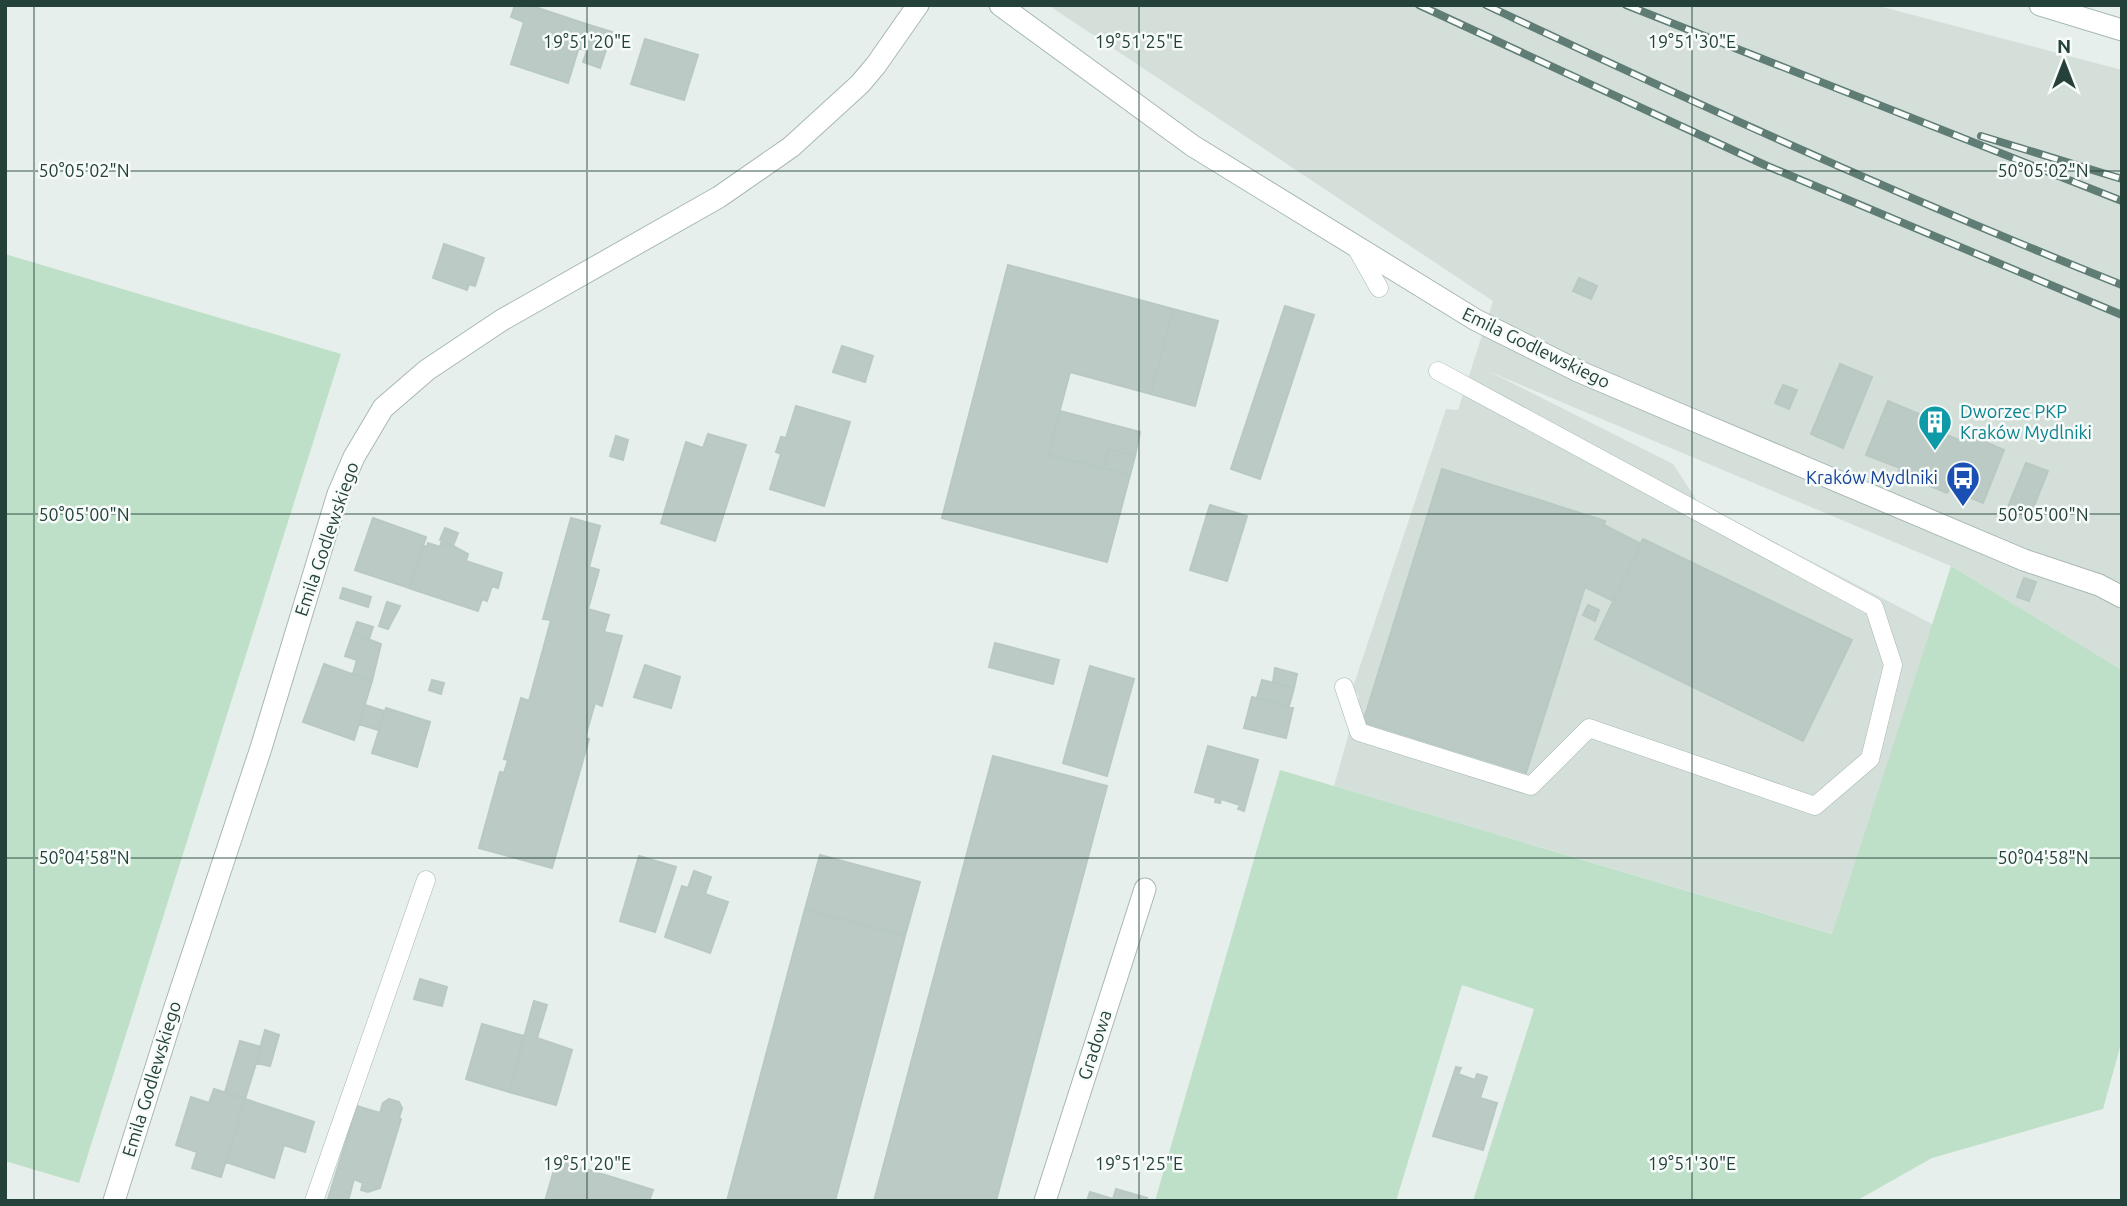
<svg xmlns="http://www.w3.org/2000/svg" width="2127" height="1206" viewBox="0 0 2127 1206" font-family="Ubuntu,sans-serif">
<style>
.built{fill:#d4dfda}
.green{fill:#bfe0c8}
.building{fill:#bbcac4;stroke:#b8c9c2;stroke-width:2}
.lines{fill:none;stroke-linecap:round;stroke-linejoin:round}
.lane-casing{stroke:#a8b8b2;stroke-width:19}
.street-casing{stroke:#a8b8b2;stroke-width:23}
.lane{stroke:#fff;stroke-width:18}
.street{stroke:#fff;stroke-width:21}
.rail-casing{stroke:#5f7d75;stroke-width:8}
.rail{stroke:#f7fbf9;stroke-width:5;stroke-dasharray:16;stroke-linecap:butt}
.ticks{fill:none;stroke:#24423a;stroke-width:2;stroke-opacity:0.45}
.labels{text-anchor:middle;stroke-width:5;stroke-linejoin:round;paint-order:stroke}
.street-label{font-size:18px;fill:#24423a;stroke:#f7fbf9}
.culture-label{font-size:18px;fill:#0d838f;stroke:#f7fbf9;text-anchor:start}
.transit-label{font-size:18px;fill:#164399;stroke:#f7fbf9;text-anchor:end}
.ticks-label{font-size:18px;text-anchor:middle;fill:#24423a;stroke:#f7fbf9;stroke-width:5;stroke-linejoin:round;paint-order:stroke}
</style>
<rect width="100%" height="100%" fill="#e6efeb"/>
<path class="built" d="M1048,5H1875L2122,70V670L1951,566L1488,371L1673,464L1698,502L1934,625L1833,934L1334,786L1359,697L1353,687L1446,409L1458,410L1493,301Z"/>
<path class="green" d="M5,254L341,354L79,1183L5,1161Z
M1951,566L2122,670V1040L2103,1109L1932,1158L1856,1201H1473L1534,1009L1462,985L1396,1201H1155L1280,770L1832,934Z"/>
<path class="building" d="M515,5H529L586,24L568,83L511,64L524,22L511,17Z
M586,24L612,32L600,68L583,62L587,51L579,48Z
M645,39L698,55L684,100L631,84Z
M444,244L484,258L475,286L469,284L467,290L433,278Z
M1008,265L1173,309L1151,394L1070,372L1048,455L1130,475L1107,562L942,518Z
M1579,278L1597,286L1591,299L1573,291Z
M1285,306L1314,315L1260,479L1231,469Z
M1173,309L1218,321L1195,406L1151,394Z
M842,346L873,356L865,382L833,372Z
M1840,364L1872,377L1843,448L1811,434Z
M1783,385L1797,390L1789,409L1775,403Z
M1888,401L1924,416L1921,424L1959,440L1963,432L2004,450L1983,503L1949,489L1947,493L1898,473L1900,468L1866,455Z
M796,406L850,422L824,506L770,489L781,454L776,452L781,437L786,438Z
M1060,411L1140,432L1135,456L1109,449L1104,468L1049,454Z
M708,434L746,445L715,541L661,523L686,442L703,448Z
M616,436L628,440L623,460L610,456Z
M1109,449L1135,456L1130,475L1104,468Z
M2026,463L2048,471L2028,521L2006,512Z
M1442,469L1605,521L1604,525L1641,544L1613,601L1585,587L1526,773L1363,722Z
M1210,505L1247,516L1227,581L1190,570Z
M373,518L426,537L409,588L355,570Z
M571,518L600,526L589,567L599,570L588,609L609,615L604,632L622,636L602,706L595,703L585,738L589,739L552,868L479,848L500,772L504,773L508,760L504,759L521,698L529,701L551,620L543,619Z
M445,528L458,533L453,546L440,540Z
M1643,539L1852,640L1803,741L1595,639Z
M428,543L440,547L441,543L453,546L468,554L466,561L502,573L498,588L492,586L487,601L482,599L478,611L409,588L424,546L427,547Z
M2024,578L2036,582L2029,601L2017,597Z
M343,588L371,597L368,607L340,598Z
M387,602L400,606L388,629L379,626Z
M1588,605L1599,610L1595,621L1583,615Z
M357,622L373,627L369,639L353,633Z
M353,633L381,644L372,681L353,674L357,660L345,656Z
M995,643L1059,660L1053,684L989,667Z
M324,664L372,681L354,740L303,722Z
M645,665L680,677L671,708L634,697Z
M1090,666L1134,679L1107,776L1063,763Z
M1275,668L1297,674L1294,688L1273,682Z
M432,680L444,683L441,694L429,690Z
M1262,680L1294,688L1289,706L1257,698Z
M1252,697L1293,708L1286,738L1244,728Z
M365,705L384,711L378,730L359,724Z
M386,708L430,722L417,767L372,753Z
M1208,746L1258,760L1244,811L1238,809L1240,805L1221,799L1220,803L1215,802L1216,798L1195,792Z
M993,756L1107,786L996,1201H874Z
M820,855L920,882L905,936L805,909Z
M639,856L676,867L655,932L620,921Z
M694,871L711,877L705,894L728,902L710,953L665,937L682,886L688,888Z
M805,909L905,936L835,1201H727Z
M420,979L447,987L442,1006L414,999Z
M534,1001L547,1005L537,1038L572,1050L556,1105L509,1092Z
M482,1024L524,1036L509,1092L466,1079Z
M265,1030L279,1035L270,1066L256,1063Z
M240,1041L261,1047L245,1099L225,1092Z
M1456,1067L1461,1068L1458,1074L1475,1080L1477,1074L1487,1077L1480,1098L1497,1103L1483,1150L1433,1136Z
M214,1089L245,1099L221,1177L192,1168L197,1152L176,1145L191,1097L209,1103Z
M245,1099L314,1122L305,1152L284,1145L274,1178L226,1162Z
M389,1099L399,1102L402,1108L399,1118L401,1119L380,1188L368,1192L361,1190L363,1183L354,1179L348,1201L328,1199L357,1106L380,1113L383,1103Z
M557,1160L653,1190L649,1201H545Z
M1116,1189L1147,1198L1146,1201H1087L1090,1192L1113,1199Z"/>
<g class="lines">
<g class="lane-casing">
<path id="lane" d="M1357,249L1379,288
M1344,687L1359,732L1531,786L1589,728L1815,806L1870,759L1893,665L1874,607L1438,371
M314,1201L426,880"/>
</g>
<g class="street-casing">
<path id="street" d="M1000,5L1193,146L1476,320L1578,371L1674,412L2024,560L2099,585L2122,597
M2040,5L2122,30
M114,1201L174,1010L261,748L338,494L354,457L383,408L427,370L502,320L719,197L791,147L860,84L876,65L918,5
M1045,1201L1145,889"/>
</g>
<use href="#lane" class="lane"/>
<use href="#street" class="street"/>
<g class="rail-casing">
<path id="rail" d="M1419,5L1765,165L2122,315
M1486,5C1695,104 1907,199 2122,285
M1626,5L2122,201
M1981,136L2122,179"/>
</g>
<use href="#rail" class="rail"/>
</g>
<path class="ticks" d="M34,5V1201M587,5V1201M1139,5V1201M1692,5V1201M5,171H2122M5,514H2122M5,858H2122"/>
<defs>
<g id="building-pin" transform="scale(1.75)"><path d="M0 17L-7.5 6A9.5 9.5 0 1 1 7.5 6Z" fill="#0f9aa8" stroke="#f7fbf9"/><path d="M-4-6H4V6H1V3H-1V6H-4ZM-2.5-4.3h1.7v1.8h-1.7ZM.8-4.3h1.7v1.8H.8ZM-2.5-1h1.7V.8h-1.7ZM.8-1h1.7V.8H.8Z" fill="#fff"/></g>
<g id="bus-pin" transform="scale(1.75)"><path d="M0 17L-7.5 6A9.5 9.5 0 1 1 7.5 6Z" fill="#1a4fb4" stroke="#f7fbf9"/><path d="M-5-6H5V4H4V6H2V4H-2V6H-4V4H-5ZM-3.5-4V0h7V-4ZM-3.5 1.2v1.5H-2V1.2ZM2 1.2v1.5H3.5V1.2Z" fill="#fff"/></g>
</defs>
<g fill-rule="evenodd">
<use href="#building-pin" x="1935" y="422"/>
<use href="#bus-pin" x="1963" y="478"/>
</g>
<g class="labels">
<g class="street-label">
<text transform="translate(1536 348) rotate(26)" y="6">Emila Godlewskiego</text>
<text transform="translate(327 539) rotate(-71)" y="6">Emila Godlewskiego</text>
<text transform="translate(1095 1045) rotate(-72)" y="6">Gradowa</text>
<text transform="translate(152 1079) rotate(-73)" y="6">Emila Godlewskiego</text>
</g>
<g class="culture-label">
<text x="1960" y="418">Dworzec PKP<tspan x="1960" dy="21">Kraków Mydlniki</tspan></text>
</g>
<g class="transit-label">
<text x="1938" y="484">Kraków Mydlniki</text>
</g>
</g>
<g class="ticks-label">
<text x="587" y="48">19°51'20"E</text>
<text x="1139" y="48">19°51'25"E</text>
<text x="1692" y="48">19°51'30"E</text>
<text x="84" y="177">50°05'02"N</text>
<text x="2043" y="177">50°05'02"N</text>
<text x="84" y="521">50°05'00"N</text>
<text x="2043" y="521">50°05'00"N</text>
<text x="84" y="864">50°04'58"N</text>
<text x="2043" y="864">50°04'58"N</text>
<text x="587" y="1170">19°51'20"E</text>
<text x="1139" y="1170">19°51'25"E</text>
<text x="1692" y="1170">19°51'30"E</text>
</g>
<rect width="2127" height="1206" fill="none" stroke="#24423a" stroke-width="14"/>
<g transform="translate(2064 63)" stroke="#f7fbf9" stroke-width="5" paint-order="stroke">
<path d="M0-5L12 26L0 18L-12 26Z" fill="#24423a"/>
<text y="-10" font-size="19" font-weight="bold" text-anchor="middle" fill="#24423a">N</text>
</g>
</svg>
